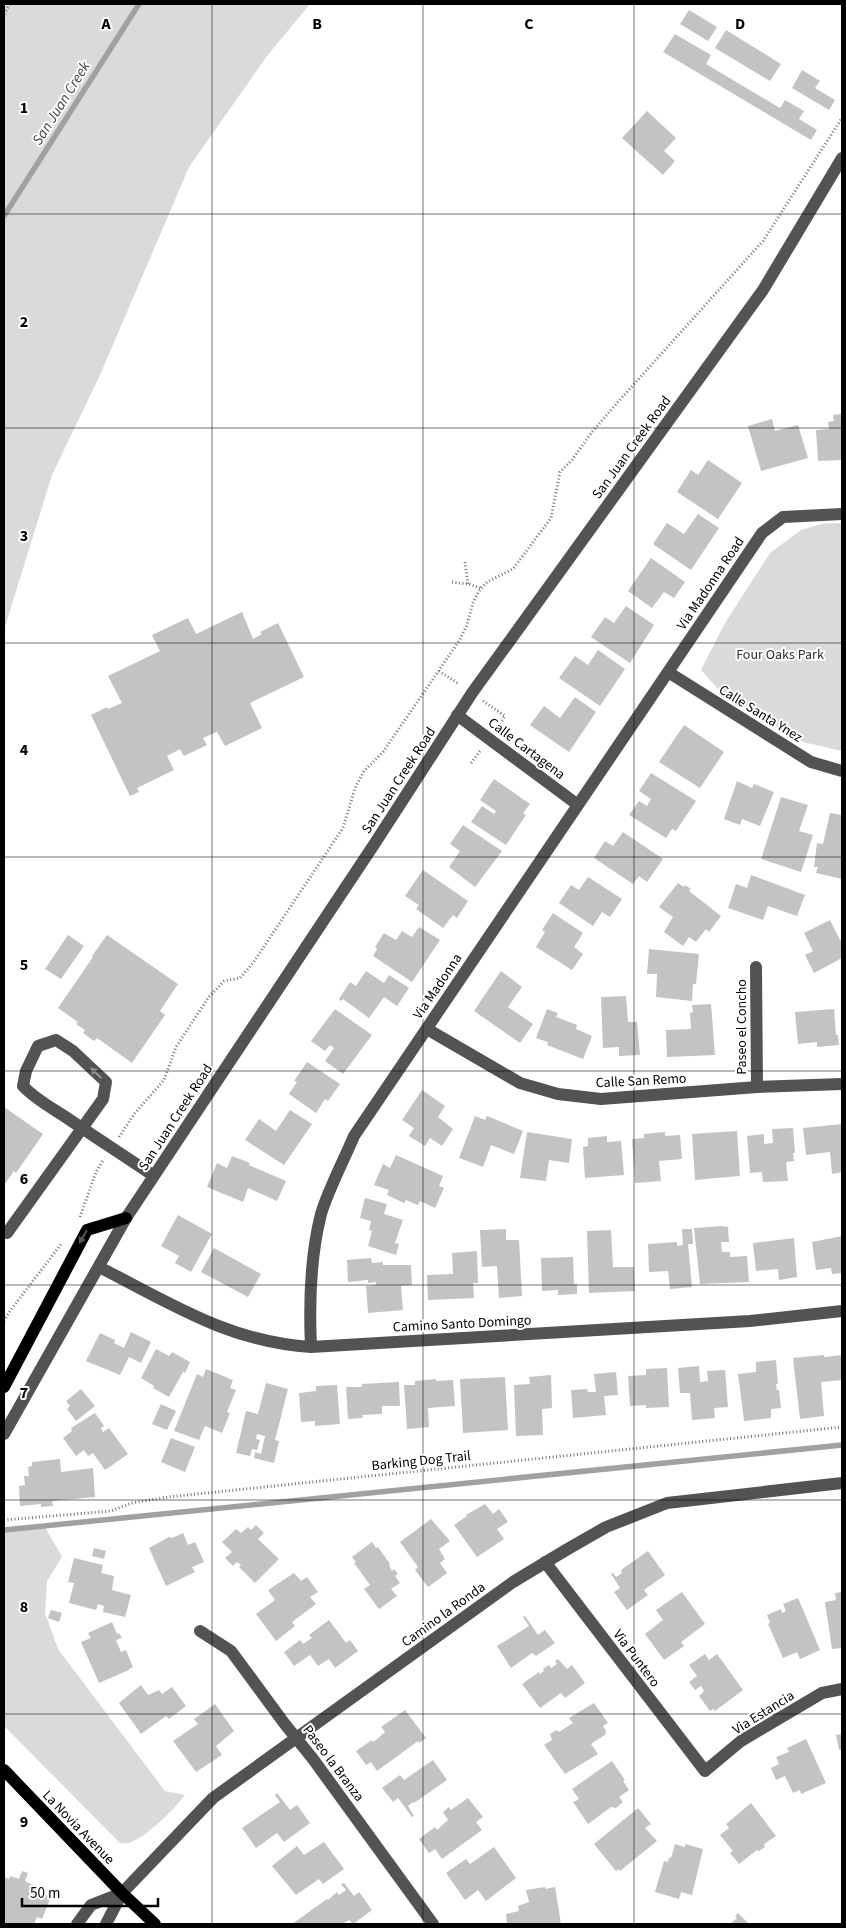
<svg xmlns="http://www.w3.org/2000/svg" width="846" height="1928" viewBox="0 0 846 1928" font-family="'Source Sans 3',sans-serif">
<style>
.green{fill:#dadada}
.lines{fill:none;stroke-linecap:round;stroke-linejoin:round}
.stream{stroke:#a1a1a1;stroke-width:5.5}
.building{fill:#c3c3c3}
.path{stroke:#757575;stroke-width:3;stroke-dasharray:1 2.5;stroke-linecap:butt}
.minor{stroke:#535353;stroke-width:12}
.major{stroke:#000;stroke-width:12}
.oneway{fill:#989898}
.oneway2{fill:#595959}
.grid{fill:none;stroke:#000;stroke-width:1;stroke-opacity:0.55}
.labels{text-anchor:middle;stroke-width:4;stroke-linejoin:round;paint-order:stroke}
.street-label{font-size:14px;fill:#000;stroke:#fff}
.park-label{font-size:14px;fill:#313131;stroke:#fff}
.water-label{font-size:15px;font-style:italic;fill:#424242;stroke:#fff}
.grid-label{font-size:16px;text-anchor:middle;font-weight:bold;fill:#000;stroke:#fff;stroke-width:4;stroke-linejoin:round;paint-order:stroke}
</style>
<rect width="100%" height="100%" fill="#fff"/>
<path class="green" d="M4,4H310L267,56L189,167L100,375L52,475L4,630Z
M842,523V751L803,742L722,693L701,670L725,623L770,553L801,530L821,524Z
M45,1527L62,1557L47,1581L45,1613L58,1649L165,1791L185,1795C175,1808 147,1837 131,1842C128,1844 124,1843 120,1843L4,1726V1530Z"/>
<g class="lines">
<path class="stream" d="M4,216L139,4
M4,1530L842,1445"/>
</g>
<path class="building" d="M689,10L717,27L708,41L680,24Z
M726,30L781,64L770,81L715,48Z
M675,34L711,55L706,64L780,108L785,100L804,111L799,119L817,130L811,140L663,52Z
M802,70L820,81L815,88L835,100L829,110L792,88Z
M647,111L676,138L664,151L675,161L663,175L622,138Z
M842,414V460L818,461L816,430L829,429L828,422L834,421L833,415Z
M772,419L775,431L798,425L808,458L761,471L748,426Z
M708,460L742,483L718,519L677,492L691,470L698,475Z
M698,514L719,528L691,570L653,544L667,523L684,534Z
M651,558L685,582L674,598L664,592L652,608L628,591Z
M626,606L654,625L630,663L591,637L605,617L614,623Z
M242,612L253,639L262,634L260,632L278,623L304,677L250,703L262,728L225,746L217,732L203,738L207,745L184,756L180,749L167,756L174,770L137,788L139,792L130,796L91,715L107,707L108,709L122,703L108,676L160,651L152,635L188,618L196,634Z
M598,650L625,669L600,706L559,678L575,656L588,665Z
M575,697L596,712L569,752L530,725L544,706L560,718Z
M684,725L724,752L700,788L659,762Z
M651,773L696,801L676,831L672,829L666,838L629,815L639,801L647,806L651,799L639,791Z
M494,779L530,804L523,813L526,815L506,845L471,822L482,806L494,814L496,811L480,800Z
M737,781L752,788L754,784L774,792L760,826L742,819L740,825L724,819Z
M781,797L808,805L799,831L813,835L801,872L761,859Z
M830,813L842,815V879L816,873L818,867H814L817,843L823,844Z
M463,825L502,851L475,887L449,867L460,851L450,844Z
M623,832L663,859L647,882L639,876L633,884L594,858L605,841L613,846Z
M423,870L468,901L457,918L453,915L443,928L416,909L419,905L405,896Z
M751,875L805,895L797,916L768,906L763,920L728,908L736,884L747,888Z
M588,877L622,899L610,917L602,912L593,926L559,903L571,885L579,890Z
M678,883L684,887L685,885L691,889L689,891L721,916L709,932L706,929L696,942L689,937L683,946L664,932L673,917L659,907Z
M553,913L583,933L574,947L583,954L572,970L536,947L545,932L542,930Z
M830,920L840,940L842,939V958L814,973L805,955L813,951L804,933Z
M419,927L440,940L412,982L373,956L377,949L375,947L384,933L396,940L402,931L412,937Z
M68,935L84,946L61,979L45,969Z
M107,935L178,984L160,1011L165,1015L132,1063L97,1038L94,1041L83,1033L85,1030L76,1024L78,1022L58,1008L93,957L92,956Z
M649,949L699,954L696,984H693L692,1001L656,997L657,974H647Z
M366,971L384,983L389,975L409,988L397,1006L384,997L369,1018L343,999L341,1001L339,999L350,982L356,986Z
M501,971L522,987L508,1007L533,1024L520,1043L474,1011Z
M626,996L628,1022H637L640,1055L619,1056V1047L603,1048L601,997Z
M711,1004L715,1055L667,1057L666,1030L691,1029L690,1013L693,1012L692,1005Z
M335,1009L372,1035L343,1074L325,1061L334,1048L330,1045L325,1051L311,1041Z
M547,1009L558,1013L556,1017L577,1025L576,1029L592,1036L583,1059L547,1045L548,1042L536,1038Z
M834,1009L836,1035H838L839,1045L817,1047V1042L798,1044L795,1012Z
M307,1062L340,1084L328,1101L325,1099L316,1113L289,1094L297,1082L294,1081Z
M422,1090L445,1106L438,1117L453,1129L442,1146L430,1138L425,1146L409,1136L414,1128L402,1120Z
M4,1107L43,1134L16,1173L14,1171L4,1185Z
M290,1110L312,1124L284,1165L245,1140L259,1119L276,1131Z
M475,1116L485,1120L487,1116L523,1131L514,1154L491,1145L483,1167L459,1158Z
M842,1124V1172L832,1174L830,1152L806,1155L803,1128Z
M793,1128L795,1153H793L794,1161L786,1162L788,1181L763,1182L762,1172L750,1173L747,1136L764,1134V1144L773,1143L772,1129Z
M737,1131L740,1176L695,1180L692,1134Z
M527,1132L572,1139L569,1163L549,1160L546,1181L520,1178Z
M665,1132V1136L680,1135L682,1159L659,1161L661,1181L635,1183L632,1139L644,1138V1134Z
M607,1136V1142L621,1141L624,1175L585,1178L583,1147L588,1146V1138Z
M396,1155L443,1176L439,1186L444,1188L435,1208L420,1201L418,1205L406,1200L404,1203L387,1195L389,1190L374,1185L383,1164L390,1168Z
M232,1156L250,1163L249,1165L286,1181L277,1201L248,1188L243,1202L207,1187L217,1163L227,1168Z
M365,1198L387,1204L384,1214L403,1220L395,1243L399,1244L396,1255L368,1246L372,1231L369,1230L371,1221L360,1218Z
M178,1215L212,1234L191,1272L175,1263L179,1256L161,1246Z
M722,1226L728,1227L729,1242H721L722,1252H730V1257L747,1256L749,1282L700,1284L694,1228Z
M506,1229V1240H519L522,1296L499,1298L497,1266L482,1267L480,1230Z
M682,1229H692L693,1244H688L692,1287L670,1289L668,1271L649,1272L648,1244L677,1242V1246L683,1245Z
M611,1230L613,1267H634L635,1291L589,1293L587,1231Z
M842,1236V1273L832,1274L831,1268L816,1270L812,1242Z
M794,1238L797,1277L779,1280L778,1269L756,1271L753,1243Z
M214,1248L261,1274L248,1297L201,1272Z
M477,1251L478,1283H473L474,1298L428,1300L427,1275L453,1274L452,1253Z
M573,1257L574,1284H577V1294L558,1295V1290L542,1291L541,1258Z
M371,1258L372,1263L383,1262V1265H411L412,1285L401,1286L403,1310L368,1313L366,1286L376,1285V1282L368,1283V1280L348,1282L347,1260Z
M131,1332L151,1342L141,1363L129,1357L120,1375L86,1361L100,1333L115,1340L114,1343L124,1348Z
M156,1349L169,1356L172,1352L190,1362L185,1373L183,1372L169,1397L153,1388L154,1386L141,1378Z
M824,1355V1357L842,1355V1380L821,1382L824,1416L800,1419L793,1358Z
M776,1360L778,1384H776L777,1390H779L781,1408L771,1409V1418L744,1421L738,1374L756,1372V1362Z
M699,1366L700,1382L708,1381L707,1371L725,1370L728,1407L714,1408L715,1418L692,1420L690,1393H680L678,1368Z
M667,1368L669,1407L646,1408V1405L630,1406L628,1376L646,1375V1369Z
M206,1369L233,1380L230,1388L236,1390L227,1412L230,1413L222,1433L205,1426L199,1440L174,1431L197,1374L203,1377Z
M616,1372L618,1395L604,1396L606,1415L573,1418L571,1390L587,1389L588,1392H596L594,1374Z
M551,1375L552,1408L542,1409L543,1435L516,1436L514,1385L530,1384L529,1377Z
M505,1377L508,1430L463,1433L460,1379Z
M436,1379V1381L453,1380L455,1406L428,1408L429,1427L407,1429L404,1385H415V1381Z
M399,1382L400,1406H382V1414L362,1415L363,1418L348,1419L346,1387H362V1384Z
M266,1383L288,1389L275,1440L279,1441L274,1463L254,1458L255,1452L261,1454L265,1436L257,1434L256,1439L260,1440L257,1450L252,1449L250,1456L236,1453L246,1411L258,1414Z
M337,1385L340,1424L315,1426V1421L301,1422L299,1393L316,1391V1386Z
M81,1389L95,1406L76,1421L67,1409L70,1406L66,1401Z
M161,1404L176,1411L167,1430L152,1424Z
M95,1413L104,1426L101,1428L103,1432L109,1428L128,1454L105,1470L93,1453L88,1456L84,1450L76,1456L63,1438L72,1431L71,1428Z
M171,1438L195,1447L185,1472L161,1462Z
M60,1459L61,1472L93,1468L95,1497L52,1501L53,1506L41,1507V1504L20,1506L19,1486L25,1485L24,1476H29L28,1467L32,1466V1462Z
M485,1504L493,1514L499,1509L508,1522L497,1529L504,1539L477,1557L454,1525L467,1516L466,1515Z
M431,1519L450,1541L439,1549L445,1559L440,1563L447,1573L428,1587L415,1570L418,1567L400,1542Z
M256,1525L264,1533L258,1539L279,1559L255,1583L239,1567L241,1565L237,1562L233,1566L225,1558L232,1552L222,1542L236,1529L241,1533L248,1527L251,1530Z
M183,1533L188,1545L195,1542L204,1562L192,1567L195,1572L166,1586L149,1548L169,1537L172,1538Z
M372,1542L376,1548L378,1547L390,1564L389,1565L392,1571L394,1569L398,1574L395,1576L400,1583L391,1589L397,1596L379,1609L364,1589L370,1585L354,1563L356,1562L352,1557Z
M94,1548L106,1551L104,1559L92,1556Z
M648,1551L665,1575L644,1590L648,1595L627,1610L614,1592L620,1588L611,1574L613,1573L616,1577L622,1573L621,1570Z
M74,1558L103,1565L101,1573L114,1576L112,1590L131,1595L125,1617L103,1612L104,1606L98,1604L96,1610L69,1603L74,1583L68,1582Z
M294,1573L301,1581L307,1577L318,1592L310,1597L316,1604L292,1622L295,1626L276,1641L256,1614L275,1600L268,1590Z
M682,1592L705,1624L681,1642L684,1646L664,1660L645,1634L663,1620L656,1610Z
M842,1592V1648L832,1649L825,1602L836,1600L835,1593Z
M798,1598L820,1650L800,1659L797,1652L783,1658L768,1624L770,1623L767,1615L781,1609L782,1613L786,1611L783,1604Z
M51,1610L62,1613L59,1622L48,1618Z
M525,1616L538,1635L545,1630L555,1643L536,1656L531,1652L532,1653L511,1668L497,1646L529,1626L523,1617Z
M329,1620L346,1643L350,1640L358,1651L335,1668L329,1659L318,1666L310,1655L294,1666L284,1652L300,1640L303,1644L312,1638L309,1635Z
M112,1622L117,1634L119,1633L122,1638L116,1640L121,1652L126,1650L133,1667L129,1669V1670L99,1683L81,1642L91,1638L88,1633Z
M705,1654L709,1660L717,1654L743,1690L715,1711L713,1709L710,1711L699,1696L704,1691L701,1686L695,1690L689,1682L697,1676L689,1665Z
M558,1659L567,1669L572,1665L585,1683L565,1698L561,1693L540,1708L522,1684L539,1672L540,1674L544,1671L543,1669L549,1665L551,1668L557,1664L555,1661Z
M141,1685L148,1695L159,1690L162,1694L172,1687L186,1706L169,1719L166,1716L141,1734L119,1703Z
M594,1703L608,1723L603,1726L606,1731L605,1732L606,1734L591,1744L598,1754L565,1774L544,1745L552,1740L550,1734L557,1730L559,1732L573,1723L569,1718Z
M215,1704L234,1731L216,1746L222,1755L196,1772L173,1741L198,1724L194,1719Z
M405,1710L426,1738L419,1743L418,1741L377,1771L371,1762L366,1765L356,1751L372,1740L373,1742L376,1740L385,1732L381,1727Z
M842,1734V1750H839L836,1735Z
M806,1739L826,1783L801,1794L800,1790L793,1793L785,1776L776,1780L771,1768L779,1764L776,1757L789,1752L787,1748Z
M433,1760L447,1780L414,1803L413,1802L408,1806L414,1816L412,1817L398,1798L393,1802L382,1788L400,1775L404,1780Z
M612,1761L625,1780L623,1781L629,1790L619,1797L623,1802L616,1808L611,1807L588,1824L573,1802L579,1799L572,1789Z
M277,1793L290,1810L297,1805L310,1823L284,1842L277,1833L256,1848L242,1828L280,1802L275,1795Z
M468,1798L483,1817L476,1822L482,1830L442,1859L435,1849L429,1853L419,1839L435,1827L437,1830L448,1820L443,1812L449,1807L451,1810Z
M751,1803L776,1836L764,1844L765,1847L759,1851L757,1850L739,1864L730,1853L733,1851L720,1835L729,1828L726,1824Z
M638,1808L651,1824L645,1828L657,1841L620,1871L619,1869L616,1871L594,1844Z
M324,1842L344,1869L323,1884L319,1879L296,1895L272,1866L297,1846L304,1855Z
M675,1844L685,1847V1844L703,1849L692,1895L681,1892L679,1899L655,1892L664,1861L668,1862L669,1857L671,1858Z
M494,1847L516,1878L486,1901L478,1890L465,1900L446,1873L466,1859L470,1864Z
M22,1871L28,1873L25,1881L33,1885L31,1888L51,1897L42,1919L37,1917L34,1924H4V1877L9,1879L10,1876L19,1879Z
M344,1883L354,1896L359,1892L372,1910L353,1924L349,1920L342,1924H292L327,1899L328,1900L337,1892L339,1895L346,1890L341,1884Z
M545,1887V1889L555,1887L561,1924H507L506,1914L519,1911L518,1906L529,1902L526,1890Z
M738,1913L749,1924H730L737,1918L735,1916Z"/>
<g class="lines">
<path class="path" d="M4,14L10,4
M465,562L468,584
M452,582L468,584L481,588
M439,671L459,684
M483,701L505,716L497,728
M471,763L480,751
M119,1137L135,1113L164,1080L176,1047L208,998L224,981L240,978L253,963L343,828L355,788L364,771L383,752L459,641L467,625L473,603L479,591L487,582L513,569L551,518L560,472L572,460L592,432L617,403L763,241L842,118
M80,1217L96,1172L104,1159
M4,1321L10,1311L62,1243
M4,1520L111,1511L132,1503L168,1497L842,1427"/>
<path class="minor" d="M668,672L811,762L842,771
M457,715L578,805
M756,967L757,1087
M427,1029L520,1083L558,1094L601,1099L757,1087L842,1084
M7,1233L103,1099L106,1082L73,1051L56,1040L38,1046L26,1071L23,1086C36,1100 54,1109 70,1120C98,1139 126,1157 154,1176
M99,1267C170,1303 229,1342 311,1347L750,1321L842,1311
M311,1347C309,1303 310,1257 321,1214C328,1190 344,1160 354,1136L762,533L783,517L842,514
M4,1434L126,1218L375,843L472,693L763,290L842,158
M545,1562L705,1771L741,1741L822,1693L842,1689
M200,1631L231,1651L284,1723L313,1759L433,1924
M77,1924L91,1905L122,1893
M106,1924L122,1893L213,1798L513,1582L566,1550L606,1527L667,1503L842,1483"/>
<path class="major" d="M4,1387L87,1230L126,1218
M4,1770L122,1893L155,1924"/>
</g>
<defs><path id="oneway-solid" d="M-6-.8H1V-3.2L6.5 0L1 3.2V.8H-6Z" transform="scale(1.25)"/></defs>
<use class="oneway" href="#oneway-solid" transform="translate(96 1073) rotate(-137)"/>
<use class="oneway2" href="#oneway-solid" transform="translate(83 1237) rotate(120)"/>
<path class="grid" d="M212,4V1924M423,4V1924M634,4V1924M4,214H842M4,428H842M4,643H842M4,857H842M4,1071H842M4,1285H842M4,1500H842M4,1714H842"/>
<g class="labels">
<g class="street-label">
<text transform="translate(631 447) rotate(-54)" y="5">San Juan Creek Road</text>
<text transform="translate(710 583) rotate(-56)" y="5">Via Madonna Road</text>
<text transform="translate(761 713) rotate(32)" y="5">Calle Santa Ynez</text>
<text transform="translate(527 748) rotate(37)" y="5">Calle Cartagena</text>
<text transform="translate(398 780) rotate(-57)" y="5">San Juan Creek Road</text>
<text transform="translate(437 986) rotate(-56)" y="5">Via Madonna</text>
<text transform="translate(741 1027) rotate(-90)" y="5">Paseo el Concho</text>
<text transform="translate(641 1080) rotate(-3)" y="5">Calle San Remo</text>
<text transform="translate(175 1117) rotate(-57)" y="5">San Juan Creek Road</text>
<text transform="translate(462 1323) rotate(-3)" y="5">Camino Santo Domingo</text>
<text transform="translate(421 1460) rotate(-6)" y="5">Barking Dog Trail</text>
<text transform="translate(443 1614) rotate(-36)" y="5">Camino la Ronda</text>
<text transform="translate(637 1658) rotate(53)" y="5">Via Puntero</text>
<text transform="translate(763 1712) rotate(-32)" y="5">Via Estancia</text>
<text transform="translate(334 1763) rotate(53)" y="5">Paseo la Branza</text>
<text transform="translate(79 1827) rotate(46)" y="5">La Novia Avenue</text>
</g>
<g class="park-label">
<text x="780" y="659">Four Oaks Park</text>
</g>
<g class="water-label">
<text transform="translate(61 103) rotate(-58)" y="5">San Juan Creek</text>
</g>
</g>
<g class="grid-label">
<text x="106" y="29">A</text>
<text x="317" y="29">B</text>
<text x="529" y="29">C</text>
<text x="740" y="29">D</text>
<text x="24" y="113">1</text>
<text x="24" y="327">2</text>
<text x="24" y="541">3</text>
<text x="24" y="755">4</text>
<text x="24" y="970">5</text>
<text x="24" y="1184">6</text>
<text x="24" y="1398">7</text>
<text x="24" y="1612">8</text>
<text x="24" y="1827">9</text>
</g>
<rect width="846" height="1928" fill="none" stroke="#000000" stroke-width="10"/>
<path d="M22 1898v8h136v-8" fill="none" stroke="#000000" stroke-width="2.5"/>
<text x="30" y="1898" font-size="15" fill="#000000" stroke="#ffffff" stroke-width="4" paint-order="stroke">50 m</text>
</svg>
